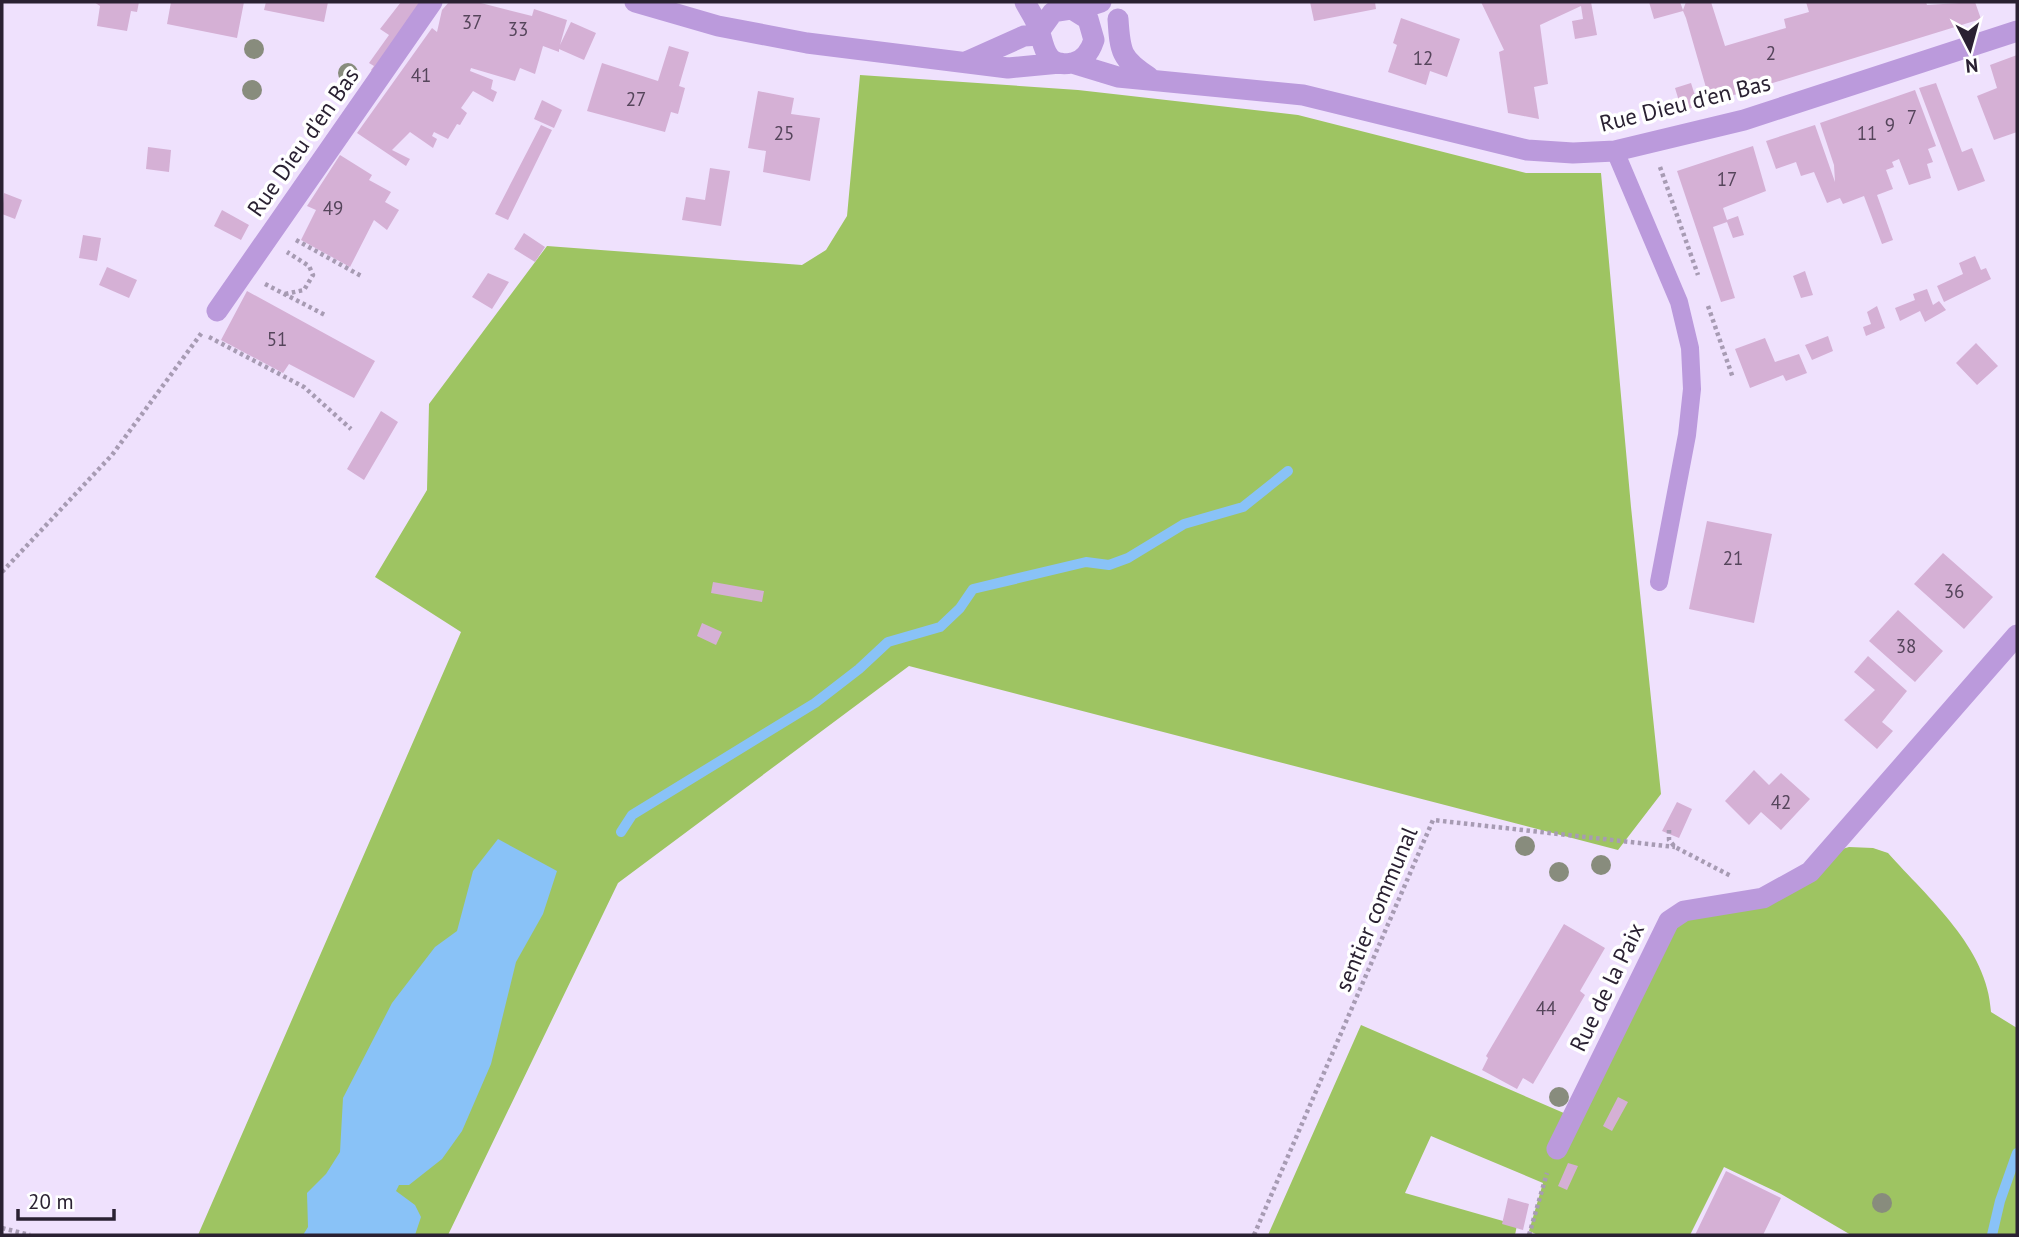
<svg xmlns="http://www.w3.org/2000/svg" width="2019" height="1237" viewBox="0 0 2019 1237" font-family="'PT Sans',sans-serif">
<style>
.green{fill:#9ec462}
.water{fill:#89c2f7}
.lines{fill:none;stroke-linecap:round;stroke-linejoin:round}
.stream{stroke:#89c2f7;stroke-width:10}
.building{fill:#d5b0d5}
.path{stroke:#a79bb3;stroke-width:4.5;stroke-dasharray:3.5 3.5;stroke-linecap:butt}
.lane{stroke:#bb9adc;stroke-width:18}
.street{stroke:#bb9adc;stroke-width:21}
.tree{fill:#888c7d}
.labels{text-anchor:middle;stroke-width:7;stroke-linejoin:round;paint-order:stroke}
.number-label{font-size:19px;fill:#55455b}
.street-label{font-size:23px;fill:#2a2132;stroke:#fff}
</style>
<rect width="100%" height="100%" fill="#efe1fd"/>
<path class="green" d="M860,75L1078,90L1298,115L1526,173H1601L1631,507L1661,794L1618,850L909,666L618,883L448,1235H198L461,632L375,577L427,490L429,404L547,246L802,265L826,250L847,216Z
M1849,847L1873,848L1888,853C1928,898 1988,948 1991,1012L2017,1028V1235H1851L1781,1194L1724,1167L1690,1235H1538L1529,1231L1543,1183L1431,1136L1405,1193L1517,1225L1515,1235H1268L1361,1025L1573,1117L1669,921L1763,898L1825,854Z"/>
<path class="water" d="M498,839L557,871L543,914L516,962L491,1064L462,1131L442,1159L409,1185H399L396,1191L415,1205L421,1217L415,1235H303L308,1227L307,1193L326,1174L340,1152L343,1098L392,1003L435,947L457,931L473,871Z"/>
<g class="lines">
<path class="stream" d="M621,832L632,815L815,703L859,669L888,642L940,627L960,608L973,589L1086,562L1109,565L1128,558L1184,524L1243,507L1288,471
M1992,1235L2000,1201L2017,1153"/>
</g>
<path class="building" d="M94,2H139L137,12L131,11L127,31L97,26L100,6Z
M171,2H244L237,38L167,24Z
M266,2H328L324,22L264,10Z
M401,2H431L378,76L371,70L374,66L369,63L389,35L380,29Z
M449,2H477L532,16L534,9L567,20L560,45L571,22L596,33L584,60L559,49V52L543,46L535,74L520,68L515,81L471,68L470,71L493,80L491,89L497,92L493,102L473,91L461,108L467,113L460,125L457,124L448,139L434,132L432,136L437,139L433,148L410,132L392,150L410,159L406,166L357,133L432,28L437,32L442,10Z
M1310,2H1375L1376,9L1314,21Z
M1481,2H1591L1597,35L1575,39L1572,21L1583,19L1581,6L1540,25L1548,84L1534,87L1539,119L1508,113L1499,52L1504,50Z
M1649,2H1680L1683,10L1686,2H1711L1725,46L1786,28L1784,19L1809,12L1806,2H1926L1927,5L1975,2L1981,19L1682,111L1675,88L1691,83L1697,102L1709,98L1686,18L1683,11L1654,19Z
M1401,18L1460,39L1447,77L1430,71L1426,85L1388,72L1397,45L1393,43Z
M669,46L689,52L679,86L685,88L678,114L671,112L665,132L587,111L602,63L658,81Z
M2017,55V132L1994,140L1977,96L1997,88L1990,65Z
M1936,83L1962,152L1972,148L1985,181L1958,191L1919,88Z
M1915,90L1936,146L1928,149L1933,162L1927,164L1931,178L1909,185L1899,159L1892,162L1894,167L1886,170L1893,189L1877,195L1893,240L1882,244L1864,196L1843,204L1840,198L1827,203L1814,172L1801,176L1796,162L1776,169L1766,141L1815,125L1835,182L1834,165L1820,123Z
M758,91L794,98L791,114L820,118L810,181L763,172L766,151L748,148Z
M542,100L562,110L554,128L534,119Z
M541,125L552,130L508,220L495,214Z
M1753,146L1766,191L1723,208L1727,220L1738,216L1744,235L1733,238L1727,222L1713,227L1735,298L1721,302L1677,171Z
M148,147L171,150L169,172L146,169Z
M340,155L372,175L369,180L391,192L385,202L399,210L387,230L374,220L350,267L301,240L316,210L307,206Z
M710,168L730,171L721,226L682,220L686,197L705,200Z
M4,193L22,200L15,219L2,214Z
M222,210L249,225L241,240L214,226Z
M524,233L545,247L535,262L514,249Z
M83,235L101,238L97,261L79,258Z
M1975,256L1981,270L1986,268L1991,279L1944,302L1937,286L1963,274L1959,263Z
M107,267L137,280L129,298L99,285Z
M1805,271L1813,295L1801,298L1793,276Z
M488,273L509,282L492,309L472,297Z
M1927,289L1933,305L1939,301L1946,310L1925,322L1920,311L1900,321L1895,308L1915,300L1913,294Z
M247,291L375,361L354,398L289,364L283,373L221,340Z
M1877,306L1885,328L1866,336L1863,327L1871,324L1867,312Z
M1828,336L1833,351L1812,360L1805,345Z
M1765,338L1775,362L1799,354L1807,373L1786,381L1783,375L1750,388L1735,349Z
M1976,343L1998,366L1977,385L1956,363Z
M381,411L398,422L364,480L347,469Z
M1707,521L1772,534L1754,623L1689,609Z
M1943,553L1993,597L1964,629L1914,584Z
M713,582L764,591L762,602L711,593Z
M1898,610L1943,651L1915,682L1869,641Z
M702,623L722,632L716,645L697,636Z
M1868,656L1907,691L1882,722L1893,731L1877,749L1844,720L1875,690L1854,672Z
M1754,770L1769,785L1781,773L1810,799L1781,830L1761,812L1749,825L1725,801Z
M1677,802L1692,809L1679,838L1662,831Z
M1564,924L1605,948L1580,991L1585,995L1533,1084L1523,1078L1517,1089L1482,1070L1488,1058L1486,1056Z
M1618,1097L1628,1102L1612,1131L1603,1126Z
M1568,1163L1578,1166L1567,1190L1558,1186Z
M1726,1171L1781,1198L1763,1235H1695Z
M1508,1198L1529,1204L1523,1230L1502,1224Z"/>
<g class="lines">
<path class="path" d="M1660,167L1698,275
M296,240L363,277
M265,284L327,316
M285,294L304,290L313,275L309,266L287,252
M1708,306L1733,378
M209,337L304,387L351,429
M2,572L112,455L203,331
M1669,830V840L1675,847L1731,876
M2,1228L30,1235
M1254,1235L1433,820L1675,847
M1529,1235L1547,1173"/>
<path class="lane" d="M1615,151L1679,302L1690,348L1692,389L1687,435L1659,582"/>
<path class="street" d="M635,2L718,26L807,43L1008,68L1060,63
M1025,2C1029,10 1035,18 1038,27C1044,42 1043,69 1072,63C1084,61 1090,52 1094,40L1088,19L1072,9L1053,12L1040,30
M1076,10L1101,2
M1118,19C1120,52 1121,59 1149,77
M968,61L1024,36L1040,35
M1072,63L1118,77L1303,95L1527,150L1573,153L1615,151L1744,120L2017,31
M217,311L432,2
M1557,1149L1669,921L1684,911L1763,898L1810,872L2017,635"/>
</g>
<g class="tree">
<circle cx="254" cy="49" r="10"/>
<circle cx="348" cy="73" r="10"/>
<circle cx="252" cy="90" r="10"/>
<circle cx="1525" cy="846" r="10"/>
<circle cx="1601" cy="865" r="10"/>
<circle cx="1559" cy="872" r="10"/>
<circle cx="1559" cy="1097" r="10"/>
<circle cx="1882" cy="1203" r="10"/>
</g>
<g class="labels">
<g class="number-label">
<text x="472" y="29">37</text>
<text x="518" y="36">33</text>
<text x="1771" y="60">2</text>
<text x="1423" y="65">12</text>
<text x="421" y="82">41</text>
<text x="636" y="106">27</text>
<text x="1912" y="124">7</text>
<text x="1890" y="132">9</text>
<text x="784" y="140">25</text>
<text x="1867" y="140">11</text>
<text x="1727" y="186">17</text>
<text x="333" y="215">49</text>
<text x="277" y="346">51</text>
<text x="1733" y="565">21</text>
<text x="1954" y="598">36</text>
<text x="1906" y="653">38</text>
<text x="1781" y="809">42</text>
<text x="1546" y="1015">44</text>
</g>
<g class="street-label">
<text transform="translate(1685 103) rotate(-14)" y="8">Rue Dieu d'en Bas</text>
<text transform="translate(303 142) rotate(-55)" y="8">Rue Dieu d'en Bas</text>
<text transform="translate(1376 909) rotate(-67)" y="8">sentier communal</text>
<text transform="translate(1607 987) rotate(-64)" y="8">Rue de la Paix</text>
</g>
</g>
<rect width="2019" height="1237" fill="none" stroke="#2a2132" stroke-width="7"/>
<g transform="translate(1970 49) rotate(174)" stroke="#ffffff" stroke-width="5" paint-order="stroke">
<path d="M0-5L12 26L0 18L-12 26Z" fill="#2a2132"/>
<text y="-10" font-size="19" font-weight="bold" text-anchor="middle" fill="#2a2132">N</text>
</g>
<path d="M18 1209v10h96v-10" fill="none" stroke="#2a2132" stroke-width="3.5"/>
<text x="28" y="1209" font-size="21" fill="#2a2132" stroke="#ffffff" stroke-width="5" paint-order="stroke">20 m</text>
</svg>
